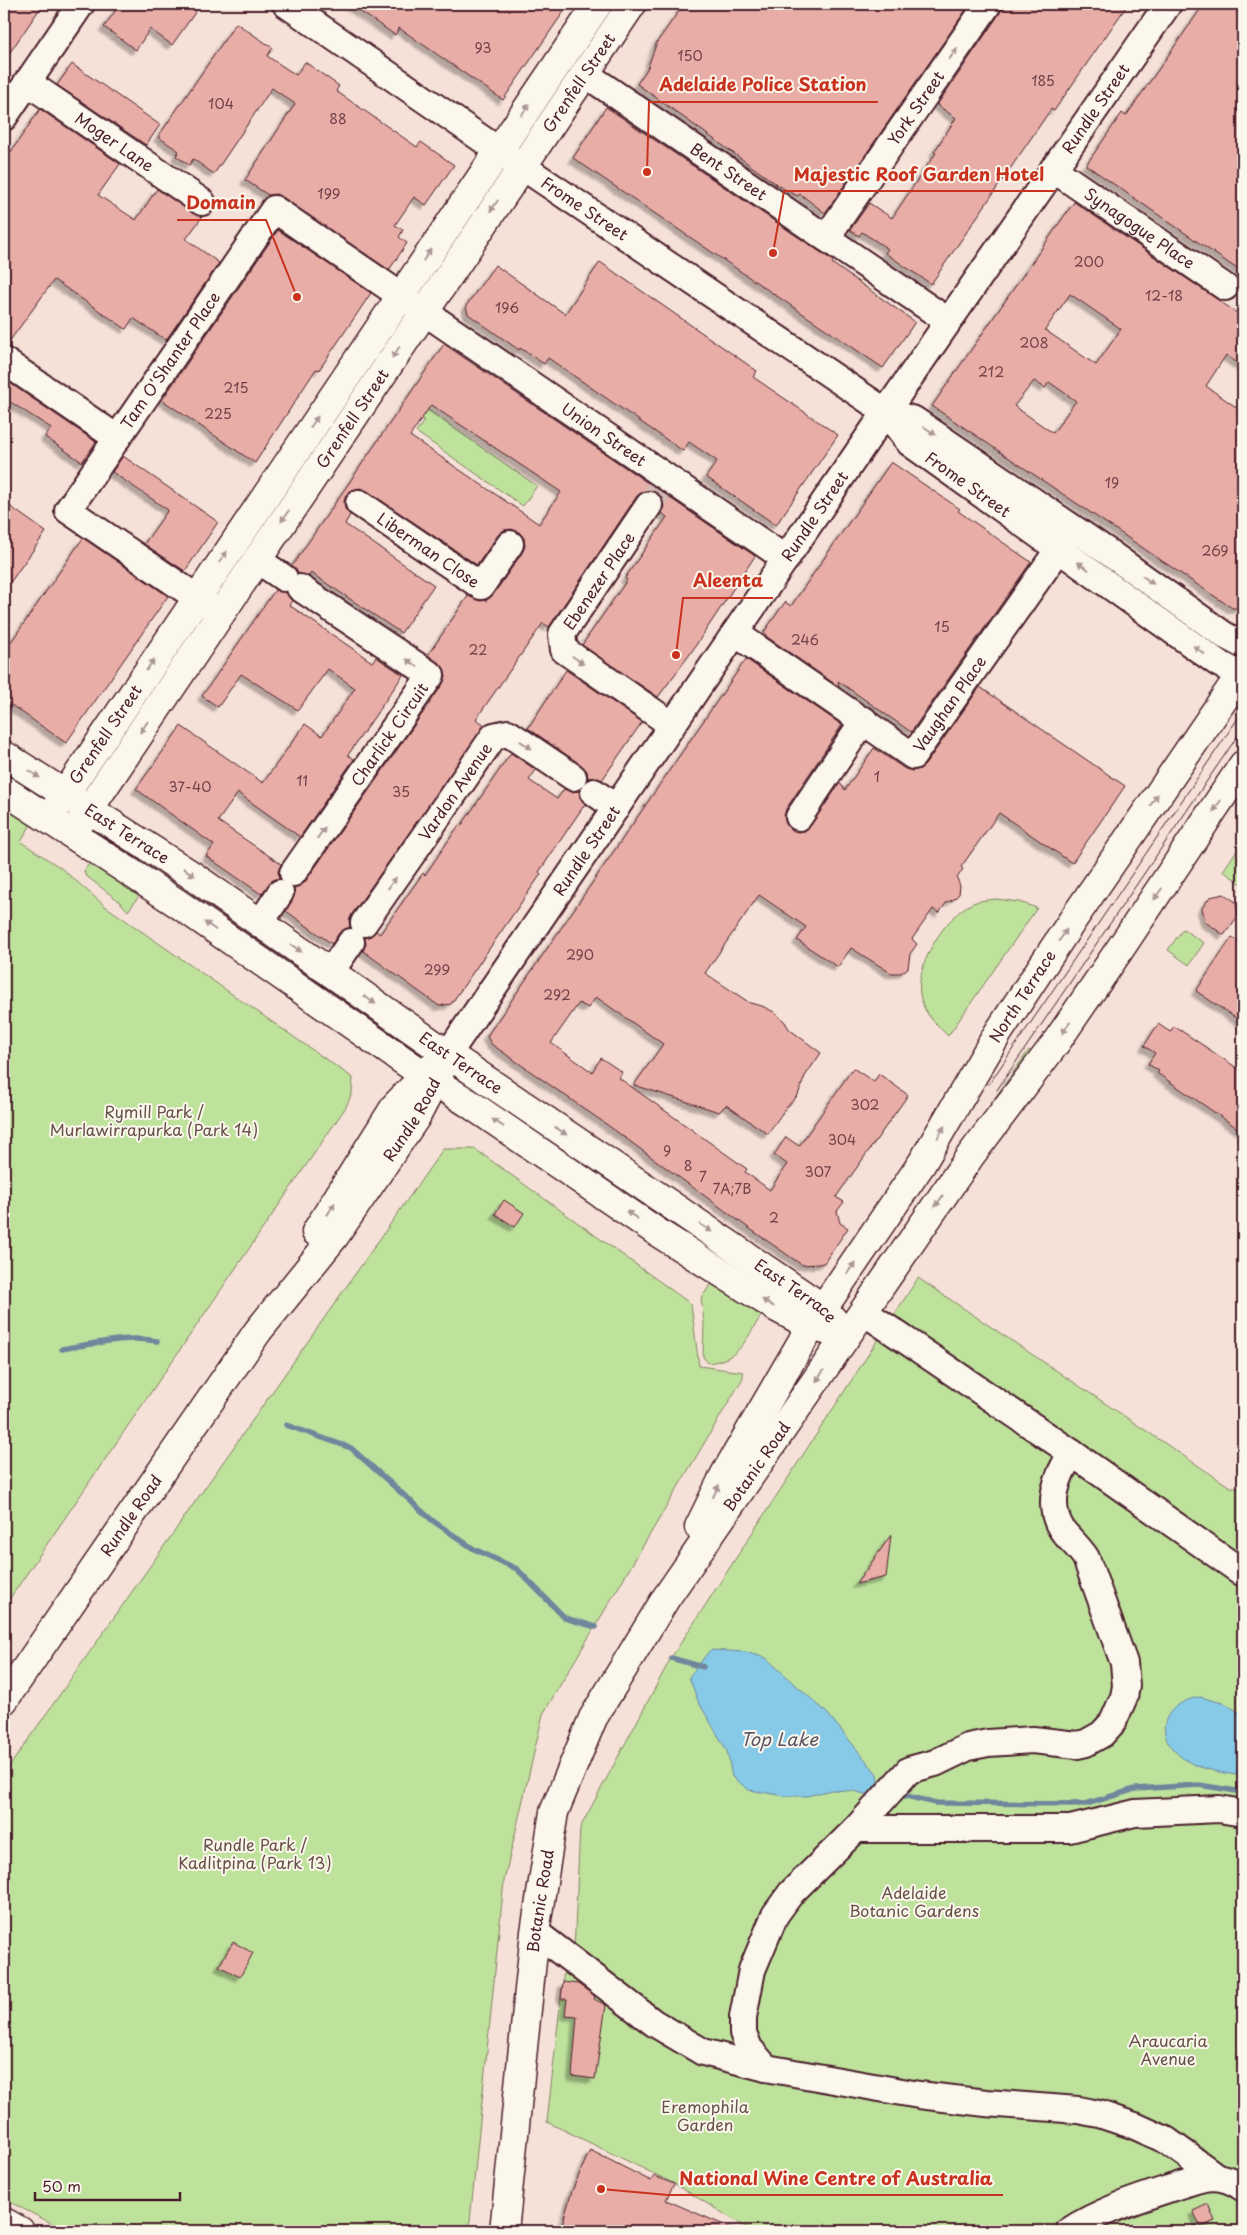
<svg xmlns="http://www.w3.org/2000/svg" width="1247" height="2235" viewBox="0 0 1247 2235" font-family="'Playpen Sans',sans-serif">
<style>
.green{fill:#bee29c;stroke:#848064}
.water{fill:#87cae8;stroke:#6f869c}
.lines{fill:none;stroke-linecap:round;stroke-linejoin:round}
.stream{stroke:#6f869c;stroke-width:5.5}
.building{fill:#e8ada6;stroke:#4a1f2b;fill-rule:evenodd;filter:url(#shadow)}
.minor-tunnel{stroke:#d3bab5;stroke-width:26;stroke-dasharray:26 13;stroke-linecap:butt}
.minor-casing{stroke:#4a1f2b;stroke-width:30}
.major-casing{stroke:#4a1f2b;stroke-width:31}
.highway-casing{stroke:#4a1f2b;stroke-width:31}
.minor{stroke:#fbf7ec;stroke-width:26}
.major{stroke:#fbf7ec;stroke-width:28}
.highway{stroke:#fbf7ec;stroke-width:28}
.tram{stroke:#4a1f2b;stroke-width:1}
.oneway{fill:#ab9695}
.labels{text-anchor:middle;stroke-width:4;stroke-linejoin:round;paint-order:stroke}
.number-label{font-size:14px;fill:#72424a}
.street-label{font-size:16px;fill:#4a1f2b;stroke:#fbf7ec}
.park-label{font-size:16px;fill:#675047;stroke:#fbf7ec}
.water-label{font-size:18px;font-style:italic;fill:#5c5264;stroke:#fbf7ec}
.leader{fill:none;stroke:#c8321e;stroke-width:2}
.callout-dot{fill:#c8321e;stroke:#fbf7ec;stroke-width:2}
.callout-label{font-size:18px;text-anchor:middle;font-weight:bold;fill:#c8321e;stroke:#fbf7ec;stroke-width:4;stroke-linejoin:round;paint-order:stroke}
</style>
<defs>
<filter id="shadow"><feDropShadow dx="-4.5" dy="4.5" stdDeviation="1" flood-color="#0004"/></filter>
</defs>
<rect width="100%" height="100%" fill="#f5e1d7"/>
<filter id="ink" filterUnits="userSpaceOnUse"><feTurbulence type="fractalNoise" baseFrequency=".02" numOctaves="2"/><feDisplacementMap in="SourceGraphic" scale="10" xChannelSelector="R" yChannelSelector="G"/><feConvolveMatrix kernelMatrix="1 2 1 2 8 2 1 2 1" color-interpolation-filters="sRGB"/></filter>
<g filter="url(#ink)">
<path class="green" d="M411,398L537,486L523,506L416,432L424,421L404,407Z
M4,806L31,824L21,842L61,868L105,906L353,1078L352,1093L346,1107L4,1607Z
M1243,841V885L1223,871Z
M90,862L139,896L128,911L120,902L85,875L84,871Z
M996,899L1019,902L1037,908L948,1036C937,1025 925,1015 921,999C912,969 945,915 973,903C979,900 989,900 996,899Z
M1183,929L1204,943L1189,965L1168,950Z
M1029,1050L1035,1054L999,1102L994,1099Z
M443,1149H475L691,1304L699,1366L743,1372V1378L543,1714L504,1881L469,2231H67L4,2199V1774Z
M918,1278L1230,1487H1243V2231H752L675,2184L547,2122L565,1961L574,1950L580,1828L671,1658Z
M712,1283L761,1316C744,1342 740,1359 708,1363L703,1357L704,1322L701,1298Z"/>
<path class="water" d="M710,1650L745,1652L766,1658L827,1713L877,1774L878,1781L868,1795L854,1791L831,1790L807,1796H785L749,1790L732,1777L727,1751L698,1701L689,1677Z
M1200,1697L1226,1704L1243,1715V1776C1224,1773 1200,1770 1184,1759C1151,1736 1162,1703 1200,1697Z"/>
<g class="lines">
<path class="stream" d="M62,1349C95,1344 123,1335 157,1341
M286,1425L351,1448L433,1521L474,1549L517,1569L565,1618L596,1627
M671,1658L703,1667
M898,1794L936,1803L1086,1804L1135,1789L1199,1785L1243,1792"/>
</g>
<path class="building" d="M4,4H43L4,61Z
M120,4H201L172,45L150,29L136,50L104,27Z
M349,4H569L503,100L399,28L395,35Z
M684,4H970L825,213L800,194L797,196L779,186L637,84L647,69L657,42Z
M1003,4H1128L1054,111L1051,109L931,284L885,253L888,249L862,232L859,236L850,230L869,203L892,218L926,167L936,153L934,152L956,118L937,105L1000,13Z
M1204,4H1243V273L1086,165L1122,113L1126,116Z
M236,23L273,48L267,56L296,75L305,62L339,86L336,91L417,147L421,142L454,165L426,205L414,197L395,225L403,230L399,237L407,243L389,270L282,197L276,194L268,195L245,180L295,104L272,88L214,174L193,159L189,165L176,156L179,151L158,137Z
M72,64L160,125L146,145L57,85Z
M606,107L832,260L833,264L915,322L883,368L573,158Z
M40,109L120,164L98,195L136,220L157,189L194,214L202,217L186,239L219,263L166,340L133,318L126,329L54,280L6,346H4V162Z
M1074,202L1243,317V367L1226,355L1206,386L1243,412V601L1239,608H1232L932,406ZM1070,294L1121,329L1096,365L1045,330ZM1034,381L1045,388L1049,382L1076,401L1053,433L1014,406Z
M278,230L371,293L319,370L316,369L255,463L162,400Z
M600,262L757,371L753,377L838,435L776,525L706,477L717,461L689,442L683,451L548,358L544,364L520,348L519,350L468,314L466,306L495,265L565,314Z
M444,344L755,556L690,654L658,697L582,645L627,580L625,578L667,517L662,513L664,506L662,498L658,493L650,490L642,492L637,496L549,627L543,623L476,719L485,725L352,914L349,921L350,927L339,933L332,944L286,911L295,894L294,888L300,886L305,882L443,684L446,676L444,668L428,655L468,596L480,601L487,600L493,595L522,553L525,546L524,538L519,532L512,529L504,530L498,535L477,565L367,491L360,488L352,490L346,495L344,501L345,509L350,515L345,524L434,585L401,633L311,573L309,576L298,574L292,566ZM431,405L561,492L539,524L410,436Z
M4,379L96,442L82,462L45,437L51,428L4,398Z
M123,456L218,522L185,571L144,544L168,510L112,472Z
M891,462L960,509L958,511L1031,562L911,732L838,681L839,687L767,637L764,632L785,602L791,606Z
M4,502L46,532L4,591Z
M83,538L168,596L66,743L4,700V652Z
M275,590L286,592L292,601L289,605L372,662L376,657L403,675L348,755L354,759L300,837L238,793L218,821L281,864L278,871L279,878L273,880L261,894L206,856L214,845L136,789L181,726L263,783L305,724L322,736L355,688L328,669L298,710L241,674L218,707L202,696Z
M746,659L842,725L786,809L784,816L786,824L791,830L798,832L805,831L811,825L840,783L845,790L874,748L905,769L912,771L920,769L925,765L980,687L1125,786L1072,863L999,813L961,867L963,869L957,878L960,886L959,894L953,900L947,902L939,913L933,909L912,939L917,944L910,954L908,968L901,973H891L851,948L838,967L797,940L806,927L759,895L705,973L750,1003L762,1006L774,1012L785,1022L789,1029L821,1053L805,1076L798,1095L785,1109L768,1134L726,1105L719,1112L634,1085L663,1044L596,997L588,1008L579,1003L551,1043L592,1072L601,1058L622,1072L619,1078L747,1169L745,1172L770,1190L787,1164L774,1155L786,1137L799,1146L853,1068L874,1082L879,1074L908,1095L836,1197L844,1202L837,1211L840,1223L848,1228L824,1263L819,1264L802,1265L750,1229L606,1124L491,1044L487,1036Z
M566,670L642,722L602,780L595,777L588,778L587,771L581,765L528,728Z
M511,753L536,770L529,780L557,799L564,789L571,792L579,791L580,798L585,804L539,872L541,874L451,1004L439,1006L363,951L366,944L365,938L371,936L376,931L380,934L423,873L425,875L459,825L461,826Z
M1224,894L1236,902L1238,916L1224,935L1205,922L1202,908L1210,897Z
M1232,937L1243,945V1023L1196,991Z
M1158,1024L1170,1032L1174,1026L1243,1072V1132L1157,1073L1159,1071L1148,1064L1155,1053L1144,1046Z
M504,1200L524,1213L515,1227L495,1214Z
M891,1535L886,1577L856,1584L867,1569Z
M233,1942L253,1953L240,1977L219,1966Z
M563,1982L578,1984L595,1996L594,1999L606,2005L595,2079L572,2076L577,2016L565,2015L567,1999H561Z
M590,2150L651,2181L654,2176L674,2184L666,2200L738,2231H560L572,2191Z
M1208,2204L1215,2221L1201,2227L1193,2211Z"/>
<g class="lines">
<path class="minor-tunnel" d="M649,505L663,485"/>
<g class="minor-casing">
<g id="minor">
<path id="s1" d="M286,4L498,150L886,412L910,443L1218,663L1241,675"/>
<path id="s2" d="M584,73L948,321"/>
<path id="s3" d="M27,82L202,202"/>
<path d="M4,117L81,4"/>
<path id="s4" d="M1053,169L1225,287"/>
<path id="s5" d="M826,238L988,4"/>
<path d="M4,361L117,438"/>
<path d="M886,412L914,420L1108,552L1224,635L1243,645"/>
<path id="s6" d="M359,503L481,586L510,544"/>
<path d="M649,505L562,634L564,650L672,725"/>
<path d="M256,559L284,578"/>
<path id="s7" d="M215,610L68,510L274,209L786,559"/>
<path id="s8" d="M735,633L913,756L1073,529"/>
<path d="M594,792L616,808"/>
<path d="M799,817L864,720"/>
<path id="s9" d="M293,873L431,675L300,588"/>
<path d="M261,922L280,893"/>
<path id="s10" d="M364,923L494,736L508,733L573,777"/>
<path d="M330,973L351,942"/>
<path id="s11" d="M448,1054L872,432L1168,4"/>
<path d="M864,1312L1072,1453L1243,1573"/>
<path d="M856,1829H1070L1135,1813L1219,1809L1243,1813"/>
<path d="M535,1932L654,2023L703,2052L766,2068L919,2095L986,2103L1078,2110L1099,2114L1135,2126L1166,2140L1217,2177"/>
<path d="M766,2068L749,2048L743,2033V2017L752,1970L775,1915L791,1893L856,1829L909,1770L935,1763L968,1747L988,1743L1033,1740L1077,1745L1086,1743L1102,1734L1113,1722L1124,1697L1126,1686L1124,1663L1086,1558C1079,1547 1070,1540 1063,1531C1045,1506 1057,1475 1072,1453"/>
<path d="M1069,2231C1101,2210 1141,2198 1177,2186C1188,2183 1199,2178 1211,2177C1223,2177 1234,2181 1243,2188"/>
</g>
</g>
<g class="major-casing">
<g id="major">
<path id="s12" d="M4,755L190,874L433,1044L823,1308L834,1321"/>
<path d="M4,790L177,903L424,1075L467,1102L660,1234L777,1308L811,1326L829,1331"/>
<path id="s13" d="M55,809L598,4"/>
<path id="s14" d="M79,824L632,4"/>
<path d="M316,1232L396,1105L434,1066"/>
<path id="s15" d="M699,1527L725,1474L811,1326L922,1163L998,1033L1074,918L1243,671"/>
<path id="s16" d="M4,1700L258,1331L334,1237L416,1117L442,1067"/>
<path id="s17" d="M504,2231L535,1932L554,1812L593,1718L666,1598L971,1155L1055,1044L1120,949L1243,765"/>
</g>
</g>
<g class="highway-casing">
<path id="highway" d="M4,2222L20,2231"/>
</g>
<use href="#minor" class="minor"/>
<use href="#major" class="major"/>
<use href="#highway" class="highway"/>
<path class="tram" d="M989,1084L1243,711
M997,1090L1243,728"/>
</g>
<defs><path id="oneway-solid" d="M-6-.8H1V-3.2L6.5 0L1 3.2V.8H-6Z" transform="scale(1.25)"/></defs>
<g class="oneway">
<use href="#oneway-solid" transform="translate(953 54) rotate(-55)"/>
<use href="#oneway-solid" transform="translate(525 110) rotate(-56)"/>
<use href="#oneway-solid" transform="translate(494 206) rotate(124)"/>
<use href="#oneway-solid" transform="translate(427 255) rotate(-56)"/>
<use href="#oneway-solid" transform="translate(396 352) rotate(124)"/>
<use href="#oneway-solid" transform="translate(314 422) rotate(-56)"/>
<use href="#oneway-solid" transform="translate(930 431) rotate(34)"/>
<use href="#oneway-solid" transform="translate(285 516) rotate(124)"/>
<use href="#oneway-solid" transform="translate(223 557) rotate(-56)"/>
<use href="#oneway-solid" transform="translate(1083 566) rotate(-145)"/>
<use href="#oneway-solid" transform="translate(1148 580) rotate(36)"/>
<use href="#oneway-solid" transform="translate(1199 650) rotate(-144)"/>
<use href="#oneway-solid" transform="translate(578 660) rotate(35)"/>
<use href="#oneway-solid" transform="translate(412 663) rotate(-146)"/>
<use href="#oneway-solid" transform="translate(150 665) rotate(-56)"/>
<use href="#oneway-solid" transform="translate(144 727) rotate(124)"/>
<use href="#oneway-solid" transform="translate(526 745) rotate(34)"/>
<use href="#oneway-solid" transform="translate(34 774) rotate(33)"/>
<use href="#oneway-solid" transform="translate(1154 800) rotate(-56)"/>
<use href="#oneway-solid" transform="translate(1217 806) rotate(124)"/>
<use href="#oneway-solid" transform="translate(321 833) rotate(-55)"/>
<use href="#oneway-solid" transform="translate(189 872) rotate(34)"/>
<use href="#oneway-solid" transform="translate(392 883) rotate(-55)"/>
<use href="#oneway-solid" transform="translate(1158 894) rotate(124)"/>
<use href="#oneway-solid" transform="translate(210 926) rotate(-145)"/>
<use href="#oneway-solid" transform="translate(1063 935) rotate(-57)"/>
<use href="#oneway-solid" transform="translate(296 948) rotate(36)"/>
<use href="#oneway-solid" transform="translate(370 1000) rotate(35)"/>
<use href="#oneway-solid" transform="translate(1066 1028) rotate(125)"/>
<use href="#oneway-solid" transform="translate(498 1123) rotate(-146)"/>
<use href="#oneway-solid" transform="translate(561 1131) rotate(34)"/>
<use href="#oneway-solid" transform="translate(941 1132) rotate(-59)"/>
<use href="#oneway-solid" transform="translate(939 1201) rotate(125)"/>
<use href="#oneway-solid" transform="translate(331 1209) rotate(-58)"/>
<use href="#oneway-solid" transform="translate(632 1215) rotate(-146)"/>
<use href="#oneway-solid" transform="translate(706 1228) rotate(34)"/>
<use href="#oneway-solid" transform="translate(851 1268) rotate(-55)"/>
<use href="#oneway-solid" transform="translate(768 1303) rotate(-148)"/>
<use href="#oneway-solid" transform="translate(820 1376) rotate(124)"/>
<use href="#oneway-solid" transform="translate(716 1491) rotate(-64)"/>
</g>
</g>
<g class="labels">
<g class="number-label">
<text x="483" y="53">93</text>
<text x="690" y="61">150</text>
<text x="1043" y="86">185</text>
<text x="221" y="109">104</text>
<text x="338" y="124">88</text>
<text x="329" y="199">199</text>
<text x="1089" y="267">200</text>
<text x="1164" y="301">12-18</text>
<text x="507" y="313">196</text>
<text x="1034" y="348">208</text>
<text x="991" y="377">212</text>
<text x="236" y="393">215</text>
<text x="218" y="419">225</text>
<text x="1112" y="488">19</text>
<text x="1215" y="556">269</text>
<text x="942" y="632">15</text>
<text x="805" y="645">246</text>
<text x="478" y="655">22</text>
<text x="877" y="782">1</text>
<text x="302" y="786">11</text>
<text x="190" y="792">37-40</text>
<text x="401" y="797">35</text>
<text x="580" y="960">290</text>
<text x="437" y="975">299</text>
<text x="557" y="1000">292</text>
<text x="865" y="1110">302</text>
<text x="842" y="1145">304</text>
<text x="667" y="1156">9</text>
<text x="688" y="1171">8</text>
<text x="818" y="1177">307</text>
<text x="703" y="1182">7</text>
<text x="732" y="1194">7A;7B</text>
<text x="774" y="1223">2</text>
</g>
<g class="street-label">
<text dy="6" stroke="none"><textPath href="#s14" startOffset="894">Grenfell Street</textPath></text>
<text dy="6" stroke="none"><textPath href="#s5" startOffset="158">York Street</textPath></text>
<text dy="6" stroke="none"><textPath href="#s11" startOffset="1146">Rundle Street</textPath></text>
<text dy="6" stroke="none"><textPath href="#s3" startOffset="106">Moger Lane</textPath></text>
<text dy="6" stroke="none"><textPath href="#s2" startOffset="175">Bent Street</textPath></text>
<text dy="6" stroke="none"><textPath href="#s1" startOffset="362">Frome Street</textPath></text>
<text dy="6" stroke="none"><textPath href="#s4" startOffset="105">Synagogue Place</textPath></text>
<text dy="6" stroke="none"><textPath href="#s7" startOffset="359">Tam O'Shanter Place</textPath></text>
<text dy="6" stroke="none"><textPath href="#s14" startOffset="489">Grenfell Street</textPath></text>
<text dy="6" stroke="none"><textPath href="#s7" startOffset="942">Union Street</textPath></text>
<text dy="6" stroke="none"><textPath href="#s1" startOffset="836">Frome Street</textPath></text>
<text dy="6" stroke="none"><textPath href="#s11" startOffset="651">Rundle Street</textPath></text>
<text dy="6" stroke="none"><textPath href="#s6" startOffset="84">Liberman Close</textPath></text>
<text transform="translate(599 581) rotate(-56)" y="6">Ebenezer Place</text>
<text dy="6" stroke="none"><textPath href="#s8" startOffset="280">Vaughan Place</textPath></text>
<text dy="6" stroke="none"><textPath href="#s13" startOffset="90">Grenfell Street</textPath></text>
<text dy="6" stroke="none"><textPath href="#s9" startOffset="169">Charlick Circuit</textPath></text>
<text dy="6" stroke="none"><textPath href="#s10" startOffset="160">Vardon Avenue</textPath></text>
<text dy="6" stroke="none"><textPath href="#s12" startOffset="146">East Terrace</textPath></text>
<text dy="6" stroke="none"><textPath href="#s11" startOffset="246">Rundle Street</textPath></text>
<text dy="6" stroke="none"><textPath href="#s15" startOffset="622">North Terrace</textPath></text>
<text dy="6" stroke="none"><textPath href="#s12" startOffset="551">East Terrace</textPath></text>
<text dy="6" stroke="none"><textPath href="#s16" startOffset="710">Rundle Road</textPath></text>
<text dy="6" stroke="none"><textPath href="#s12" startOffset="956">East Terrace</textPath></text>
<text dy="6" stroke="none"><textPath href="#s17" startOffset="824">Botanic Road</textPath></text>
<text dy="6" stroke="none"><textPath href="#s16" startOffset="224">Rundle Road</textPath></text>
<text dy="6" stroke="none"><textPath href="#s17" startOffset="332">Botanic Road</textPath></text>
</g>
<g class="park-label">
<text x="154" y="1118">Rymill Park /<tspan x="154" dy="18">Murlawirrapurka (Park 14)</tspan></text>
<text x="255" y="1851">Rundle Park /<tspan x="255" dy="18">Kadlitpina (Park 13)</tspan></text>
<text x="914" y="1899">Adelaide<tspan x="914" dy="18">Botanic Gardens</tspan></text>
<text x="1168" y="2047">Araucaria<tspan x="1168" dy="18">Avenue</tspan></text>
<text x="705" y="2113">Eremophila<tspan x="705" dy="18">Garden</tspan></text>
</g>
<g class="water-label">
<text x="779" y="1746">Top Lake</text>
</g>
</g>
<path class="leader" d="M647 172L649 102H878M773 253L784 191H1055M297 297L266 220H177M676 655L683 598H773M601 2189L668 2195H1003"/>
<g class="callout-dot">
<circle cx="647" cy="172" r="5"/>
<circle cx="773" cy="253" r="5"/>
<circle cx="297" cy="297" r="5"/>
<circle cx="676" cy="655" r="5"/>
<circle cx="601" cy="2189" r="5"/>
</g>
<g class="callout-label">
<text x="763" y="91">Adelaide Police Station</text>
<text x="919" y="181">Majestic Roof Garden Hotel</text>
<text x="221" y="209">Domain</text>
<text x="728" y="587">Aleenta</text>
<text x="836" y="2185">National Wine Centre of Australia</text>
</g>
<rect width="1247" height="2235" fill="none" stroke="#fbf7ec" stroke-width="20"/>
<rect x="10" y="10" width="1227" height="2215" fill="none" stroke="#4a1f2b" stroke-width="2" filter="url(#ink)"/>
<path d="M35 2192v8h145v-8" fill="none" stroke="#4a1f2b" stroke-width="2.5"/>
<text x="42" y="2192" font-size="15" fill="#4a1f2b" stroke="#fbf7ec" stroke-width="4" paint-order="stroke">50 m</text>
</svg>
